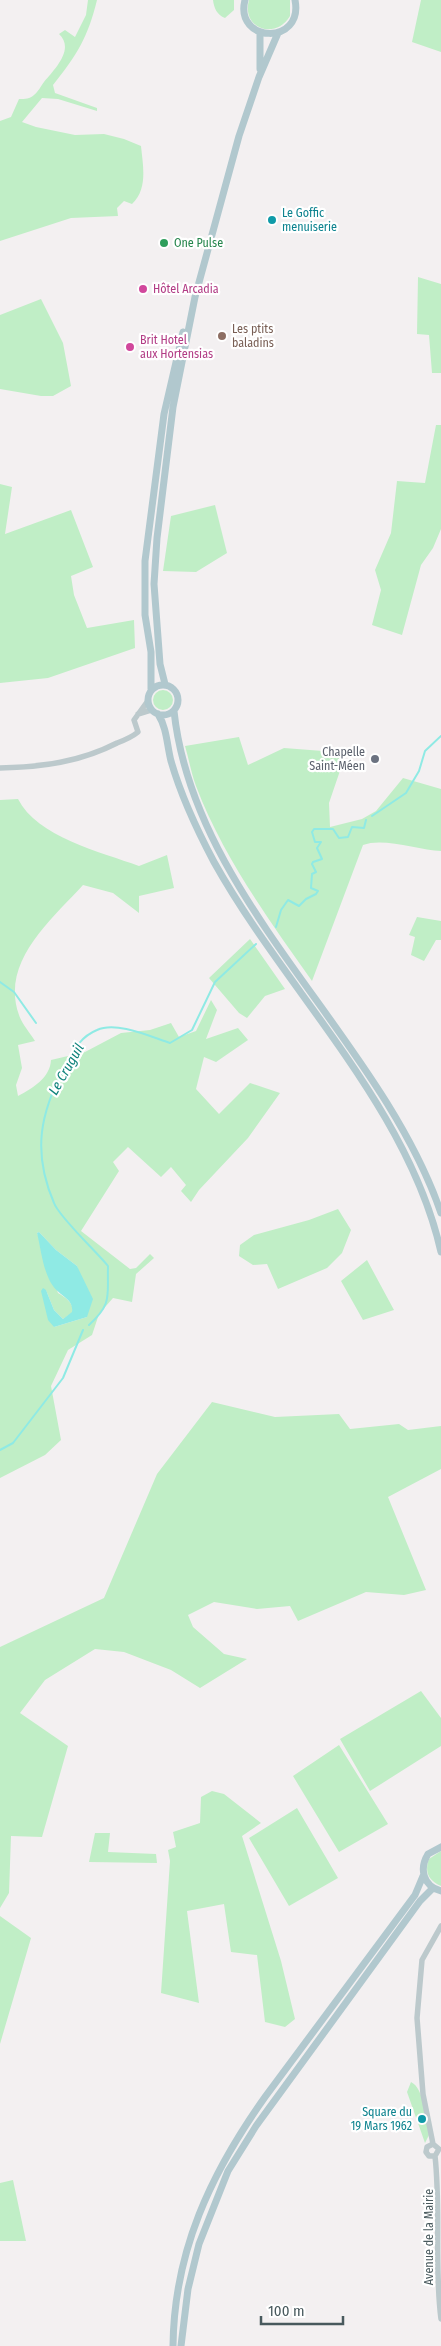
<svg xmlns="http://www.w3.org/2000/svg" width="441" height="2346" viewBox="0 0 441 2346" font-family="'Fira Sans Condensed',sans-serif">
<style>
.green{fill:#c0eec6;fill-rule:evenodd}
.water{fill:#8feae4}
.lines{fill:none;stroke-linecap:round;stroke-linejoin:round}
.stream{stroke:#8feae4;stroke-width:2}
.tertiary{stroke:#bcc9cc;stroke-width:5.5}
.primary{stroke:#b1c8ce;stroke-width:7}
.culture-dot{fill:#0f9aa8;stroke:#fff;stroke-width:2}
.leisure-dot{fill:#2e9e5b;stroke:#fff;stroke-width:2}
.hotel-dot{fill:#d1479c;stroke:#fff;stroke-width:2}
.education-dot{fill:#8d6e63;stroke:#fff;stroke-width:2}
.worship-dot{fill:#6b7280;stroke:#fff;stroke-width:2}
.labels{text-anchor:middle;stroke-width:4.5;stroke-linejoin:round;paint-order:stroke}
.culture-label{font-size:12px;fill:#0d838f;stroke:#fff;text-anchor:start}
.leisure-label{font-size:12px;fill:#27864d;stroke:#fff;text-anchor:start}
.hotel-label{font-size:12px;fill:#b23c85;stroke:#fff;text-anchor:start}
.education-label{font-size:12px;fill:#785e54;stroke:#fff;text-anchor:start}
.worship-label{font-size:12px;fill:#5b616d;stroke:#fff;text-anchor:end}
.street-label{font-size:12px;fill:#48595d;stroke:#fff}
.water-label{font-size:14px;font-style:italic;fill:#10837c;stroke:#fff}
</style>
<rect width="100%" height="100%" fill="#f3f0f1"/>
<path class="green" d="M88,0H97C88,37 77,55 53,85L55,93L97,108V111L58,99L42,98L22,122L36,127L75,135L104,134L124,139L141,146C143,166 148,189 132,204L124,201L117,208L118,216L71,218L0,241V121L11,117L19,99C25,99 30,99 34,95C38,92 41,86 44,82C55,69 75,49 59,34L65,30L75,37L86,15Z
M213,0H234V10L225,18C217,15 214,8 213,0Z
M249,0H290V16C275,41 241,28 249,0Z
M421,0H441V52L412,42Z
M418,277L441,284V373H432L429,335L417,334Z
M41,299L63,343L71,386L53,396H41L0,389V315Z
M436,425H441V529L433,548L421,565L402,635L372,625L381,590L375,570L391,533L397,481L425,483Z
M0,484L12,487L5,534L71,510L93,567L71,576L74,595L87,628L134,620L135,648L48,678L0,683Z
M215,505L227,553L196,572L163,571L171,516Z
M153 700a10 10 0 1 1 20 0a10 10 0 1 1-20 0Z
M239,737L248,765L284,748L323,751L344,759L329,803L330,827L362,819L376,811L403,778L441,789V851C419,850 383,837 363,845L312,981C269,920 223,857 196,786C191,773 189,759 185,746Z
M18,799C37,837 101,852 139,866L167,855L174,888L139,896V913L113,893L83,885C51,920 0,962 19,1015C22,1024 30,1033 35,1041L18,1045L22,1068L16,1085L18,1096C33,1088 50,1078 51,1060L85,1052L121,1033L150,1030L171,1023L179,1037L196,1031L211,1000L217,1010L206,1039L238,1028L248,1040L216,1062L204,1057L196,1089L219,1114L250,1083L280,1093L248,1138L199,1190L191,1202L181,1191L186,1185L171,1167L161,1177L128,1147L113,1162L119,1171L81,1231L130,1269L136,1268L150,1254L154,1258L136,1274L132,1302L113,1298L99,1314L92,1335L68,1350L51,1386L61,1440L45,1455L0,1478V800ZM39,1232L56,1250L77,1266L87,1317L54,1327L46,1290L54,1310L63,1319L73,1312C73,1302 66,1298 58,1293L37,1233Z
M417,917L441,921V940H436L424,961L411,955L415,937L409,935Z
M250,939L285,989L265,996L247,1018L239,1013L209,978Z
M338,1209L351,1230L342,1253L327,1268L278,1289L267,1264L253,1265L239,1256L240,1245L254,1235L309,1220Z
M367,1260L394,1310L363,1320L341,1281Z
M212,1402L275,1417L339,1414L350,1429L399,1424L408,1430L441,1426V1469L388,1497L426,1590L404,1595L366,1592L298,1621L290,1606L257,1609L214,1602L188,1615L193,1627L224,1654L247,1659L200,1688L171,1670L124,1652L95,1649L45,1680L20,1713L68,1746L42,1837L11,1836L9,1893L0,1908V1647L104,1598L157,1474Z
M421,1691L441,1718V1746L370,1791L340,1739Z
M339,1745L388,1824L339,1852L293,1776Z
M212,1791L224,1794L261,1823L242,1836L281,1961L295,2019L285,2027L265,2022L257,1955L231,1952L224,1904L187,1911L199,2003L161,1993L170,1861L168,1850L176,1847L173,1832L200,1823L201,1797Z
M297,1808L338,1878L289,1906L249,1838Z
M95,1833H110L108,1852L156,1854L157,1863L89,1862Z
M441,1851V1886C429,1881 424,1872 429,1859Z
M0,1916L31,1938L0,2044Z
M411,2082C424,2088 426,2119 429,2135L425,2143L407,2092Z
M13,2180L26,2241H0V2183Z"/>
<path class="water" d="M39,1232L56,1250L77,1266L93,1299L87,1317L54,1327L48,1320L41,1291L43,1288L46,1290L54,1310L63,1319L72,1312C74,1299 60,1296 53,1286C43,1272 41,1249 37,1233Z"/>
<g class="lines">
<path class="stream" d="M372,816L406,793L419,771L425,751L441,736
M276,927L281,910L288,900L299,906L306,899L316,894L318,891L311,888L312,874L316,872L312,864L313,862L322,859L317,848L321,842H315L312,832L314,829H333L339,838L348,837L352,827L364,828L366,820
M0,982L14,992L36,1023
M89,1325C113,1303 107,1296 108,1266C97,1252 59,1217 54,1203C32,1152 40,1113 65,1066C74,1050 80,1037 97,1030C117,1021 151,1037 170,1043L192,1030L215,982L256,944
M0,1450L13,1443L63,1378L83,1330"/>
<path class="tertiary" d="M138,714L151,710
M0,768C42,767 80,762 117,743C125,740 132,737 138,732L134,720L147,702
M433,2144L423,2094L417,2018L422,1960L441,1926
M433,2144L427,2147L426,2152L429,2156H435
M433,2144L439,2149L435,2156
M435,2156C441,2210 434,2265 441,2319"/>
<path class="primary" d="M245,0C234,43 304,46 295,0
M260,69V33
M165,684L160,664L154,584L157,538L173,407L195,297L239,136L259,77L278,33
M148 700a15 15 0 1 1 30 0a15 15 0 1 1-30 0Z
M151,689V652L145,615V561L164,414L183,332
M174,711C194,900 380,1036 441,1213
M158,714C167,728 167,746 171,761C181,796 197,830 214,862C286,991 408,1106 441,1252
M441,1847L428,1854C419,1869 423,1886 441,1891
M173,2346C174,2251 211,2173 265,2097L415,1895L423,1876
M181,2346L188,2289L199,2244L228,2171L256,2126L420,1901L433,1888"/>
</g>
<g class="culture-dot">
<circle cx="272" cy="220" r="5"/>
<circle cx="422" cy="2119" r="5"/>
</g>
<circle class="leisure-dot" cx="164" cy="243" r="5"/>
<g class="hotel-dot">
<circle cx="143" cy="289" r="5"/>
<circle cx="130" cy="347" r="5"/>
</g>
<circle class="education-dot" cx="222" cy="336" r="5"/>
<circle class="worship-dot" cx="375" cy="759" r="5"/>
<g class="labels">
<g class="culture-label">
<text x="282" y="217">Le Goffic<tspan x="282" dy="14">menuiserie</tspan></text>
<text x="412" y="2116" text-anchor="end">Square du<tspan x="412" dy="14">19 Mars 1962</tspan></text>
</g>
<g class="leisure-label">
<text x="174" y="247">One Pulse</text>
</g>
<g class="hotel-label">
<text x="153" y="293">Hôtel Arcadia</text>
<text x="140" y="344">Brit Hotel<tspan x="140" dy="14">aux Hortensias</tspan></text>
</g>
<g class="education-label">
<text x="232" y="333">Les ptits<tspan x="232" dy="14">baladins</tspan></text>
</g>
<g class="worship-label">
<text x="365" y="756">Chapelle<tspan x="365" dy="14">Saint-Méen</tspan></text>
</g>
<g class="street-label">
<text transform="translate(429 2237) rotate(-90)" y="4">Avenue de la Mairie</text>
</g>
<g class="water-label">
<text transform="translate(66 1069) rotate(-60)" y="5">Le Cruguil</text>
</g>
</g>
<path d="M261 2316v8h82v-8" fill="none" stroke="#48595d" stroke-width="2.5"/>
<text x="268" y="2316" font-size="15" fill="#48595d" stroke="#ffffff" stroke-width="4" paint-order="stroke">100 m</text>
</svg>
